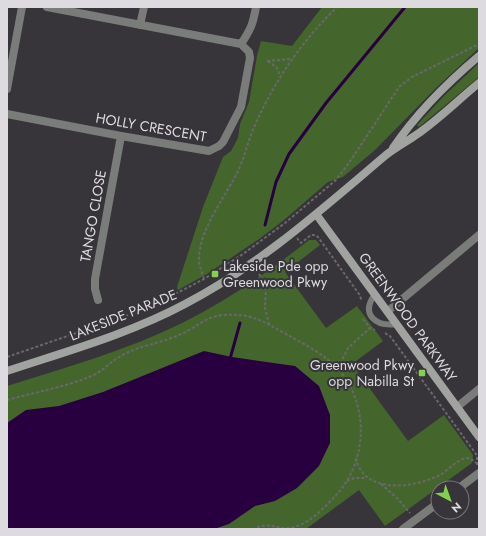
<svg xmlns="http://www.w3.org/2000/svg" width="486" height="536" viewBox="0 0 486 536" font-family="Jost,sans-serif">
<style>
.green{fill:#44662d}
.water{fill:#280040}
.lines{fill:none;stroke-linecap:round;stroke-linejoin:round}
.stream{stroke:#280040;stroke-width:3}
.path{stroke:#6a676d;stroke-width:2;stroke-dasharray:3 2;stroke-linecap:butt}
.lane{stroke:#7a7c79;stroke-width:6}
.street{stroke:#7a7c79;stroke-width:8}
.secondary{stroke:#a0a39f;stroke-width:8}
.poi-dot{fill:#84d04e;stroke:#37343a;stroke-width:1.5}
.labels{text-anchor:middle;stroke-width:4;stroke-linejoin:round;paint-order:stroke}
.street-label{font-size:14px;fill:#dddbdf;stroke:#37343a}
.poi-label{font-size:14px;fill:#dddbdf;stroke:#37343a;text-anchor:start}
</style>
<rect width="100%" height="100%" fill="#37343a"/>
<path class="green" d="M322,7H479V48L437,87L375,150L343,177L328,182L284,220L259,239L207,274L178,290L177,287L203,207L223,157L231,151L238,138L240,124L249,102L257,56L261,41L292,46Z
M479,63V77L419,127L417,125L444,96Z
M309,240H316L320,245L285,272L326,328L357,306L383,341L352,364L408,441L444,415L473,455L472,463L385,526L359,490L306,529H7V386C67,367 128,350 184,322C229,299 270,271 309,240Z"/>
<path class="water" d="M204,351L232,357L295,366L319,386L330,415V443L319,466L297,488L275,501L255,506L229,524L214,529H7V423L26,410L59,406L103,392Z"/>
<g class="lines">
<path class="stream" d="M265,225L276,182L289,154L326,103L405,7
M230,359L240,323"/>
<path class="path" d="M267,61L291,59
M268,61L277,68L280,76
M297,238L301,243L311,235H315L318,237L359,294L362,301
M259,274L266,286L265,308L269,324
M204,279C202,273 199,265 199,259C199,229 226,196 238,171C245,156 248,140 255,125C275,80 302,41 337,7
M363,319L370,328L375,330
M385,333L390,336L476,454L477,457V465
M7,357L134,313L183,290L204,279L243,254L285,223L336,180L349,163L399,87L412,77L479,44
M338,368L348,348L370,328
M7,400C36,392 66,387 94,375C104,370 111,361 121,356C141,344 167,343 189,330C201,323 209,316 224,315C252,313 262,321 286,334C304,344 324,354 338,369C369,403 368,460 337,494C325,507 308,526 289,528C275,529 267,521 254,529
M356,458C363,495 415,488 440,475C447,471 458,459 466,458C470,458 473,460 476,463
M347,481L354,478H366
M381,484L397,498L410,513"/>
<path class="lane" d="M375,294C360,315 376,327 397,324"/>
<path class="street" d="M140,25L144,7
M241,44C251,29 253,24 256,7
M7,89L22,7
M7,114L121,136L209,151L219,146L223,142L241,107L250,58L249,52L241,44L47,7
M98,300L95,289V279L121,136
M388,311L479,235
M457,407L479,389
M459,488L479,473
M403,529L438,503"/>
<path class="secondary" d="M393,148C416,114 447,83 479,56
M316,214L479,437
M7,371C67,351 129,334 185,304C260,265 322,209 386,155C395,148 406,142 416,135C438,120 458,100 479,83"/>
</g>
<g class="poi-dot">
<rect x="211" y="270" width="8" height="8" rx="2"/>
<rect x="418" y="369" width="8" height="8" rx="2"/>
</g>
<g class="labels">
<g class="street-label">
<text transform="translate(151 127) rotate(10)" y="5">HOLLY CRESCENT</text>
<text transform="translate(93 216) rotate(-80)" y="5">TANGO CLOSE</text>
<text transform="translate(123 315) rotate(-22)" y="5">LAKESIDE PARADE</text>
<text transform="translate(408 317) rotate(54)" y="5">GREENWOOD PARKWAY</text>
</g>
<g class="poi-label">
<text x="223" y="271">Lakeside Pde opp<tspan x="223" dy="16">Greenwood Pkwy</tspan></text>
<text x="414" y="370" text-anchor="end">Greenwood Pkwy<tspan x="414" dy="16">opp Nabilla St</tspan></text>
</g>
</g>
<rect width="486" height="536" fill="none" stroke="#dddbdf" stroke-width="16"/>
<g transform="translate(450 500) rotate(139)"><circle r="19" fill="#37343a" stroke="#79777c"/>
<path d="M0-3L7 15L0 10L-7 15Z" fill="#84d04e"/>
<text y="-6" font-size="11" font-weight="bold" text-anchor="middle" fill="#dddbdf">N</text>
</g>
</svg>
